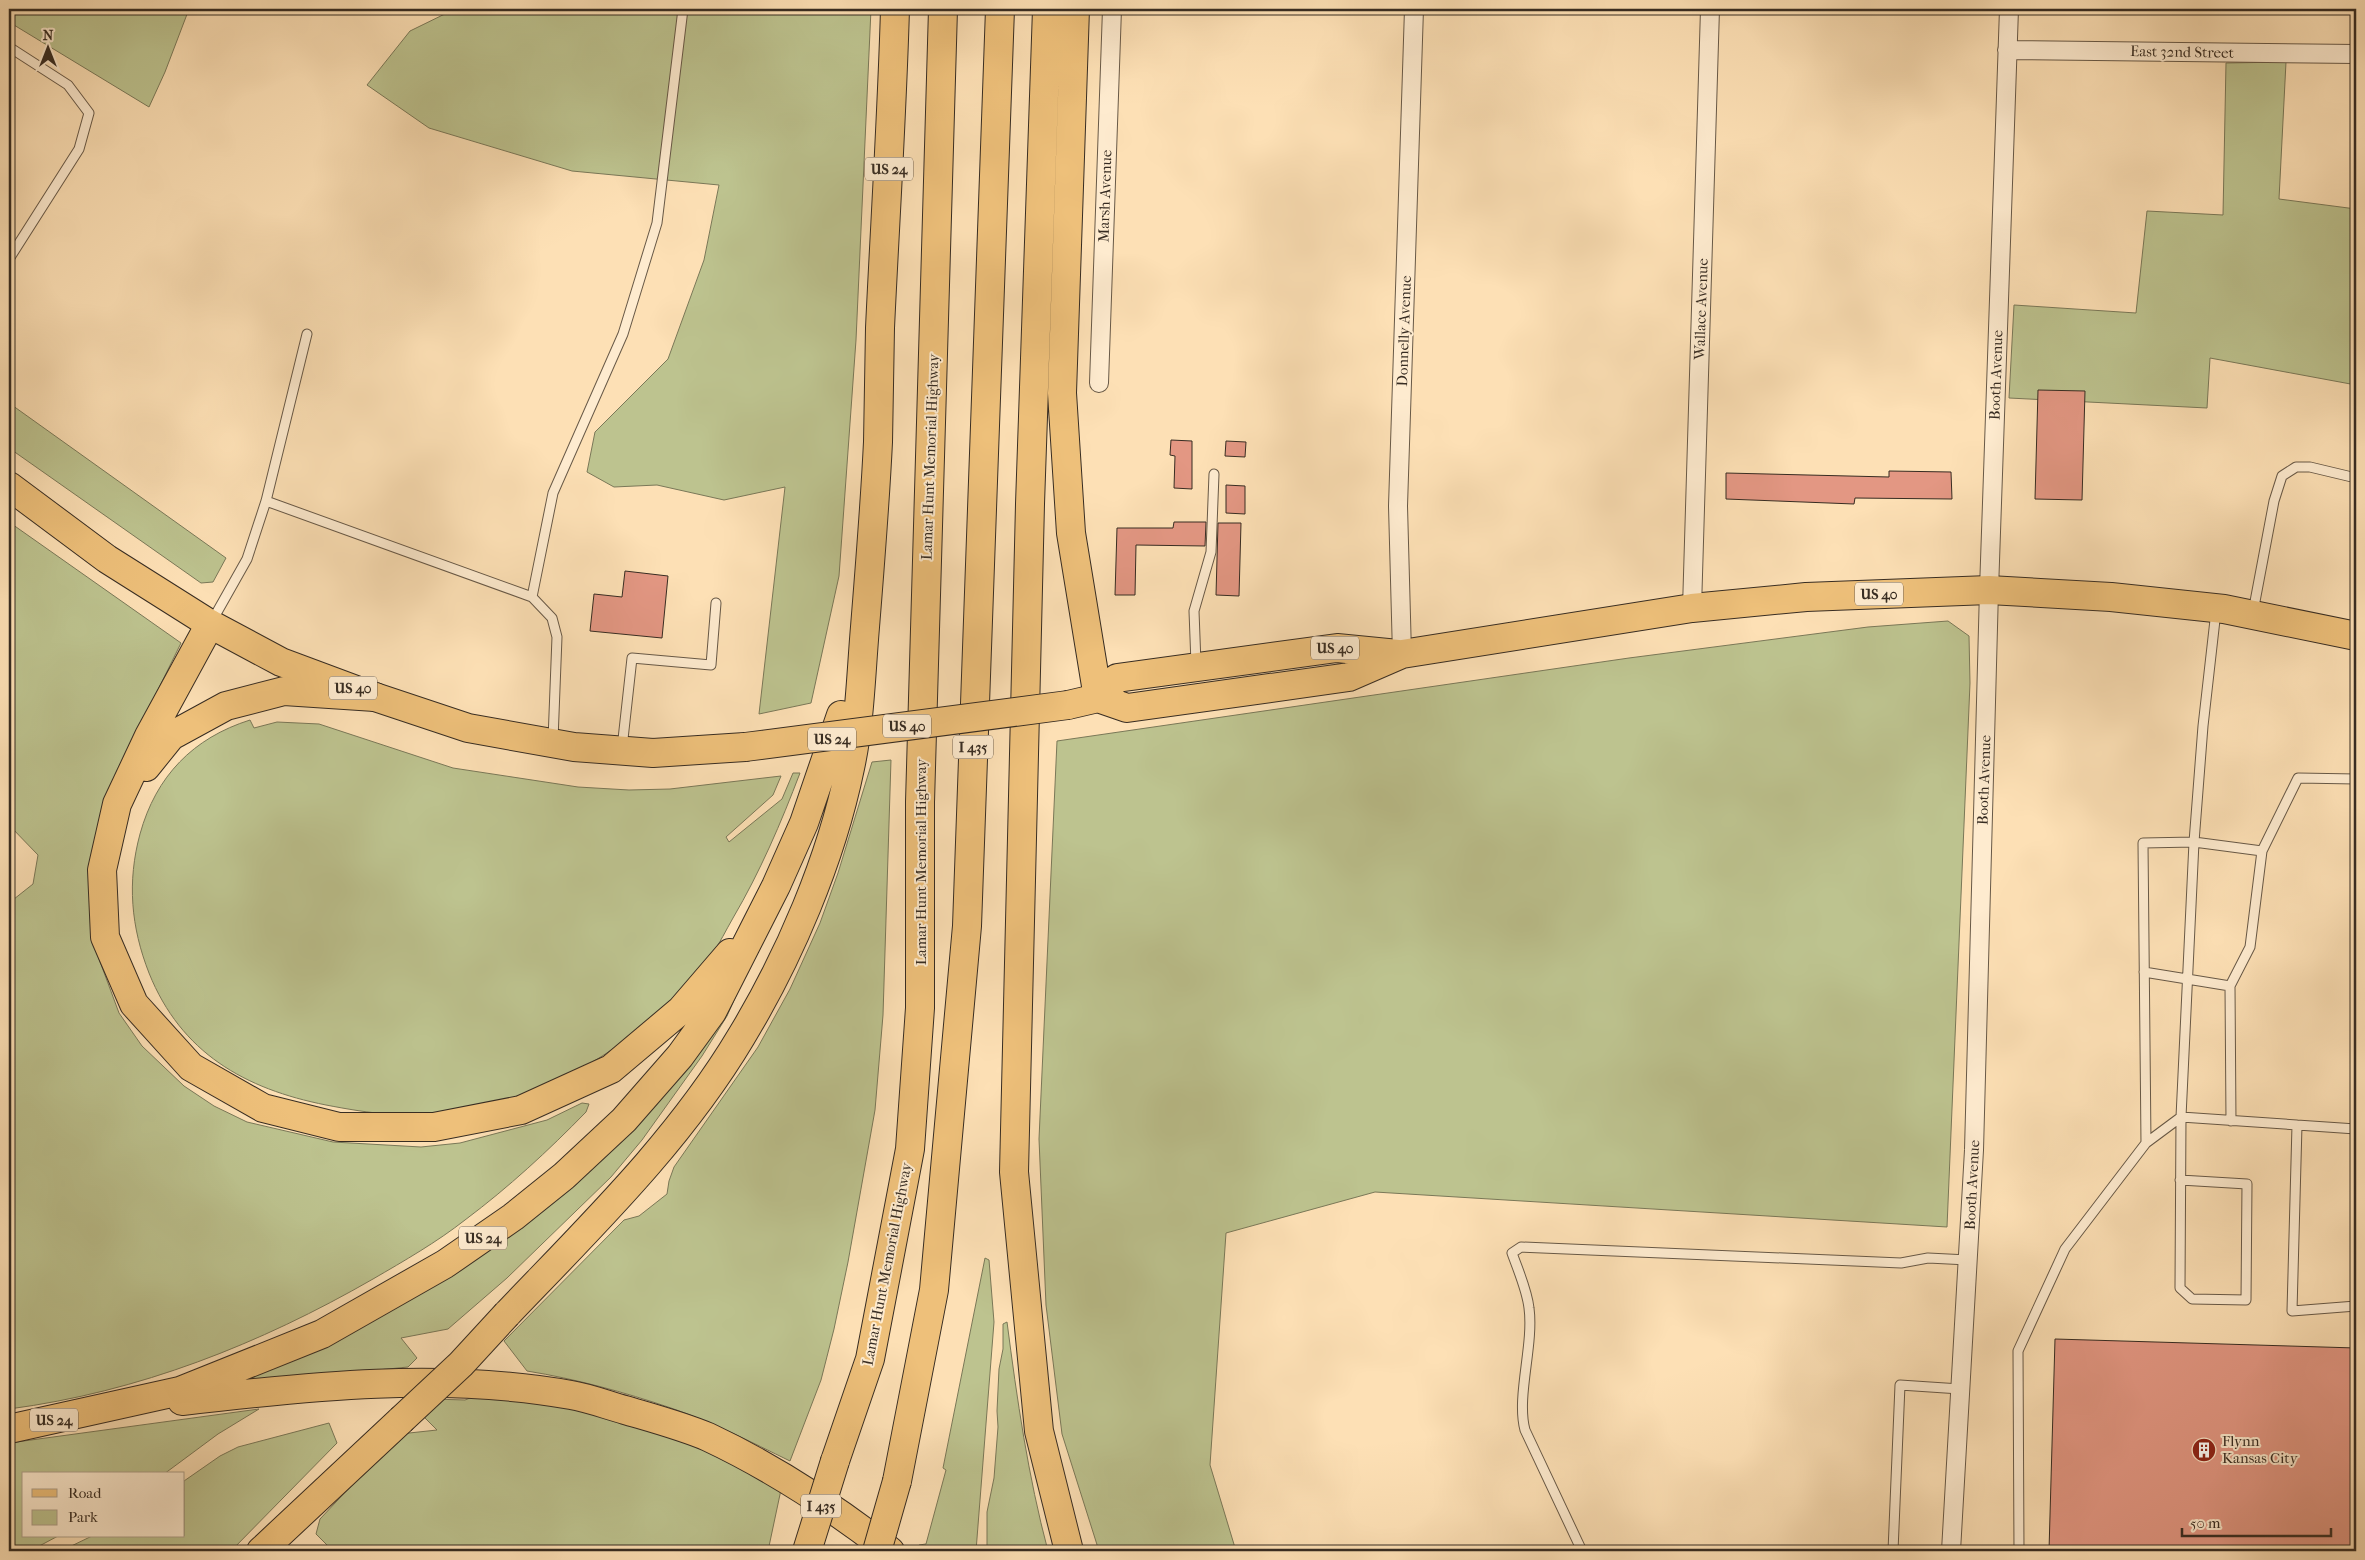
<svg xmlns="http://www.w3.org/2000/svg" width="2365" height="1560" viewBox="0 0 2365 1560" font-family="'IM FELL French Canon',serif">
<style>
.green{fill:#bdc38f;stroke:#7a7858}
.building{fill:#e39783;stroke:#372c22}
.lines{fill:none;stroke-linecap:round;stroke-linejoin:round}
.lane-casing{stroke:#685947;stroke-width:11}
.street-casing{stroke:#685947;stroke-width:20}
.primary-casing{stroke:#372c22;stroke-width:30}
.highway-casing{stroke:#372c22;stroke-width:30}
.lane{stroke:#feebcf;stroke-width:9}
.street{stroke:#feebcf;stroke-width:18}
.primary{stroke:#eec07a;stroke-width:28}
.highway{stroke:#eec07a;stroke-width:28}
.primary-bridge-casing{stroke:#372c22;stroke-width:30;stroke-linecap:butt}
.highway-bridge-casing{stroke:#372c22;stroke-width:30;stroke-linecap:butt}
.primary-bridge{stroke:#eec07a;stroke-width:28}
.highway-bridge{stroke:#eec07a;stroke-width:28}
.labels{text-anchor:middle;stroke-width:4;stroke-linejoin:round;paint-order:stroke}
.shield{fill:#feebcf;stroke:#736556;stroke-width:1}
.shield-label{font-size:14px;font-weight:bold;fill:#372c22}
.street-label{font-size:15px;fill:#372c22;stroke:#feebcf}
.poi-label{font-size:15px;fill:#372c22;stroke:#feebcf;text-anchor:start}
</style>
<rect width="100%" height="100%" fill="#fde0b5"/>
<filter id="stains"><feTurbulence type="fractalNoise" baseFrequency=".004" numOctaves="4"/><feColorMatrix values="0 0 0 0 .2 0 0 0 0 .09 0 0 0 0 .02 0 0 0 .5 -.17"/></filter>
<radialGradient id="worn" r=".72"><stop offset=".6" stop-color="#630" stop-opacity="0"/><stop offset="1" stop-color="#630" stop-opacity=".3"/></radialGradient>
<path class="green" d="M9,9H189L165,72L149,107L9,22Z
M455,9H871L856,340L839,576L811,703L759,714L785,487L724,500L657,485L614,487L587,472L595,432L668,359L704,260L719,185L572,171L429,128L367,85L410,31Z
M2286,62L2279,199L2356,209V385L2210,358L2207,408L2009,398L2014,305L2136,313L2147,211L2223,215L2226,63Z
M9,403L226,558L213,582L201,583L9,448Z
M9,522L181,643L109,789L92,940L119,1013L142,1046L184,1086L214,1106L247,1122L333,1142L421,1147L460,1143L547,1120L582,1103L589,1104L586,1112C548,1151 509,1187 465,1220C437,1242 404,1261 373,1279C260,1344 139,1392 9,1409V903L33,884L38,855L9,825Z
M1948,621L1969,636L1970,683L1947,1227L1375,1192L1226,1233L1210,1465L1236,1551H1099L1062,1434L1046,1305L1039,1139L1057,741L1629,658L1868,627Z
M250,720L254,728L277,722L319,724L453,768L578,787L629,790L670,789L781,776L773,795L726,837L729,842L782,799L793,773H800C781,823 760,872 733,918C726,930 720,943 712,954C685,992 639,1033 599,1058C539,1096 461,1118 390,1114C369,1113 347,1109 326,1105C245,1089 181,1053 149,973C131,927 127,882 140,834C156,776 193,738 250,720Z
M891,760L883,1015L875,1110L848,1262L834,1329L821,1380L790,1461C751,1442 712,1422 671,1408C624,1392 576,1379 527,1371L504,1341L624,1220L639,1216L667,1194L669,1181L674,1167L758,1047L790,989L820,923L838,873L872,762Z
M760,942L727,1016L702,1056L642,1140L611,1177L507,1278L448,1329L401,1338L417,1358L408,1367L286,1379L187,1394L301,1348L559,1185Z
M985,1258L989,1260L994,1322L976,1551H917L919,1545L926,1544L946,1470L943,1468Z
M1007,1322C1017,1399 1028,1476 1048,1551H987V1512L994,1478L998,1427L997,1411L999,1369L1003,1349V1324Z
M480,1394L561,1404L666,1433L782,1485L768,1551H333L316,1534L320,1519L400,1434L437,1430L420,1413L432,1399L465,1400Z
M259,1409L218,1434L164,1474H24V1536H58L30,1551H9V1443Z
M329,1423L337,1443L231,1551H61L92,1536H184V1481L220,1456L238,1447Z"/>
<path class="building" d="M2038,390L2085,391L2082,500L2035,499Z
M1171,440L1192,441V489L1174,488L1175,456L1170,455Z
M1226,441L1246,442L1245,457L1225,456Z
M1889,471L1951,472L1952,499L1855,498L1854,504L1726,499V473L1889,477Z
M1226,485L1245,486V514L1226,513Z
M1174,522H1206L1205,546L1136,545L1135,595H1115L1117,528H1173Z
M1218,523H1241L1239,596L1216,595Z
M625,571L668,576L662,638L590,631L594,594L622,597Z
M2055,1339L2356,1348V1551H2049Z"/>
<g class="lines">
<g class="lane-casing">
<path id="lane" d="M9,47L68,85L89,113L79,149L9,259
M266,501L532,597L552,618L557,637L553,740
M532,597L553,493L623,334L657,223L683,9
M2253,612L2274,501L2282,476L2296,467H2310L2356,478
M212,621L247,559L266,501L307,334
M1196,664L1194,611L1211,552L1214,474
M622,748L632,658L711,665L716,603
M2262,851L2298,778L2356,779
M2144,972L2230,986L2231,1121
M2297,1125L2292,1311L2356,1306
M2146,1143L2143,843L2194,842L2262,851L2250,947L2230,986
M2180,1180L2247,1184L2246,1300L2192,1299L2180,1288L2181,1117L2194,842L2203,726L2216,611
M1582,1551L1525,1430C1516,1397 1534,1345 1529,1308C1527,1290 1518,1270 1512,1253L1521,1247L1901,1263L1928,1258L1968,1260
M1893,1551L1900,1385L1960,1389
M2019,1551L2018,1351L2065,1249L2146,1143L2181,1117L2356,1129"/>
</g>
<g class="street-casing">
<path id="street" d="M2007,50L2356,54
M1099,383L1112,9
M1692,608L1710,9
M1402,654L1398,506L1414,9
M1951,1551L1974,1150L1989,590L2009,9"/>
</g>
<g class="primary-casing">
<path id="primary" d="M9,486L107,559L210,624L281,662L375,697L468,728L574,747L653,753L745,747
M1098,698L1117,678L1337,648L1398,654
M1068,705L1098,698L1127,708L1349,677L1402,654L1692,608L1806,597L1989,590L2111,597L2224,609L2356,636"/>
</g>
<g class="highway-casing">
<path id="highway" d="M1047,9L1030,504L1014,1172L1039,1431L1069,1551
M1075,9L1062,393L1071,533L1098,698
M210,624L149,736L117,804L102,870L105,937L134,1004L191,1067L263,1108L339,1127H434L521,1110L611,1069L681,1010L730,953
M146,767L171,736L226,706L284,691L375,697
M507,1314C590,1227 679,1141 741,1037C789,958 831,860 850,768C860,722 861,674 865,627C870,565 875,504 878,442C879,404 879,366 880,328C885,222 892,115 895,9
M182,1401C310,1386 443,1372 571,1395C589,1398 607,1405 625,1410C652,1418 682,1426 708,1437C774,1468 833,1507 890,1551
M9,1429L180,1391L322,1334L445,1264L513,1217L564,1176L624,1120L680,1056L712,1012L776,886L804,823L841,715
M835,1461L870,1359L910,1149L920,1008V802L943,9
M897,1481L934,1290L967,926L1000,9
M261,1551L401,1420"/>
</g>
<use href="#lane" class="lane"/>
<use href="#street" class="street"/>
<use href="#primary" class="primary"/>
<use href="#highway" class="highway"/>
<g class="primary-bridge-casing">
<path id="primary-bridge" d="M745,747L1068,705"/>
</g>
<g class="highway-bridge-casing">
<path id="highway-bridge" d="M401,1420L461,1364L507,1314
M807,1551L835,1461
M877,1551L897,1481"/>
</g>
<use href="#primary-bridge" class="primary-bridge"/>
<use href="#highway-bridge" class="highway-bridge"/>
</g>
<defs>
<g id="building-disc" transform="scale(1.25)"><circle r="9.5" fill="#8f2418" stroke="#feebcf"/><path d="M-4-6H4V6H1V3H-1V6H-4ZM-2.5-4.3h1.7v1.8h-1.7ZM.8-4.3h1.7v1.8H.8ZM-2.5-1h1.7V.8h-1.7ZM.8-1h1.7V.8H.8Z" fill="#fff"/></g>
</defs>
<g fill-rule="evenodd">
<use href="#building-disc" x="2204" y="1450"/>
</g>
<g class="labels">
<g class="shield">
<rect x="865" y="157.5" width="48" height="23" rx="4"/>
<rect x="1855" y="582.5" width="48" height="23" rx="4"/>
<rect x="1311" y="636.5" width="48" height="23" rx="4"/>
<rect x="329" y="676.5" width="48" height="23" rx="4"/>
<rect x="883" y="714.5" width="48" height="23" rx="4"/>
<rect x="808" y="727.5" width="48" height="23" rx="4"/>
<rect x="953" y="735.5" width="40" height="23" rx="4"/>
<rect x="459" y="1226.5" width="48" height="23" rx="4"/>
<rect x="30" y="1408.5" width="48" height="23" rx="4"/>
<rect x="801" y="1494.5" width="40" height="23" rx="4"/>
</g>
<g class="shield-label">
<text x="889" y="174">US 24</text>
<text x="1879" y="599">US 40</text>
<text x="1335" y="653">US 40</text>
<text x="353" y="693">US 40</text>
<text x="907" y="731">US 40</text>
<text x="832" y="744">US 24</text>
<text x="973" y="752">I 435</text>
<text x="483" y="1243">US 24</text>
<text x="54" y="1425">US 24</text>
<text x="821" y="1511">I 435</text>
</g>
<g class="street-label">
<text transform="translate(2182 52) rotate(1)" y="5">East 32nd Street</text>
<text transform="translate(1105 196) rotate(-88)" y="5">Marsh Avenue</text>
<text transform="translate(1701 309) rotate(-88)" y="5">Wallace Avenue</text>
<text transform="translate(1404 331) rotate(-88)" y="5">Donnelly Avenue</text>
<text transform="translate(1996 375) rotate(-88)" y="5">Booth Avenue</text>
<text transform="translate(930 457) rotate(-88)" y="5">Lamar Hunt Memorial Highway</text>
<text transform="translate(1984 780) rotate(-88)" y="5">Booth Avenue</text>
<text transform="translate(921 862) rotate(-90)" y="5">Lamar Hunt Memorial Highway</text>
<text transform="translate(1972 1185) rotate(-87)" y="5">Booth Avenue</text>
<text transform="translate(887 1264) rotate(-79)" y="5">Lamar Hunt Memorial Highway</text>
</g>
<g class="poi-label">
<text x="2222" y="1446">Flynn<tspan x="2222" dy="17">Kansas City</tspan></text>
</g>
</g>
<rect width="2365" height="1560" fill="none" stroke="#fde0b5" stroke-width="30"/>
<rect x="10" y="10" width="2345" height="1540" fill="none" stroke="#372c22" stroke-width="2.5"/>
<rect x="15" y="15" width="2335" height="1530" fill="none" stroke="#372c22"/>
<rect x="22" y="1472" width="162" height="65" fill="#feebcf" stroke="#ae9f8a"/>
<rect x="32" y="1489" width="25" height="8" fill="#eec07a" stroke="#ae9f8a"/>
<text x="68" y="1498" font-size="15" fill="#372c22">Road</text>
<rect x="32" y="1510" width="25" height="15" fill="#bdc38f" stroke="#ae9f8a"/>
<text x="68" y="1522" font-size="15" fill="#372c22">Park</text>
<g transform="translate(48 48)" stroke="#feebcf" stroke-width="4" paint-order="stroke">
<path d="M0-4L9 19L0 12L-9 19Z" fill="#372c22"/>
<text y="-8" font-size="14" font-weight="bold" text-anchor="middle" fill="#372c22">N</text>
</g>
<path d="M2182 1528v8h149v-8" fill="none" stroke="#372c22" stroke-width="2.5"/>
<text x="2190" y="1528" font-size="15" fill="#372c22" stroke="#feebcf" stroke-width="4" paint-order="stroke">50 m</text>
<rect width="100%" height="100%" filter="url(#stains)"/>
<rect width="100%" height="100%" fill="url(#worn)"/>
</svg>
